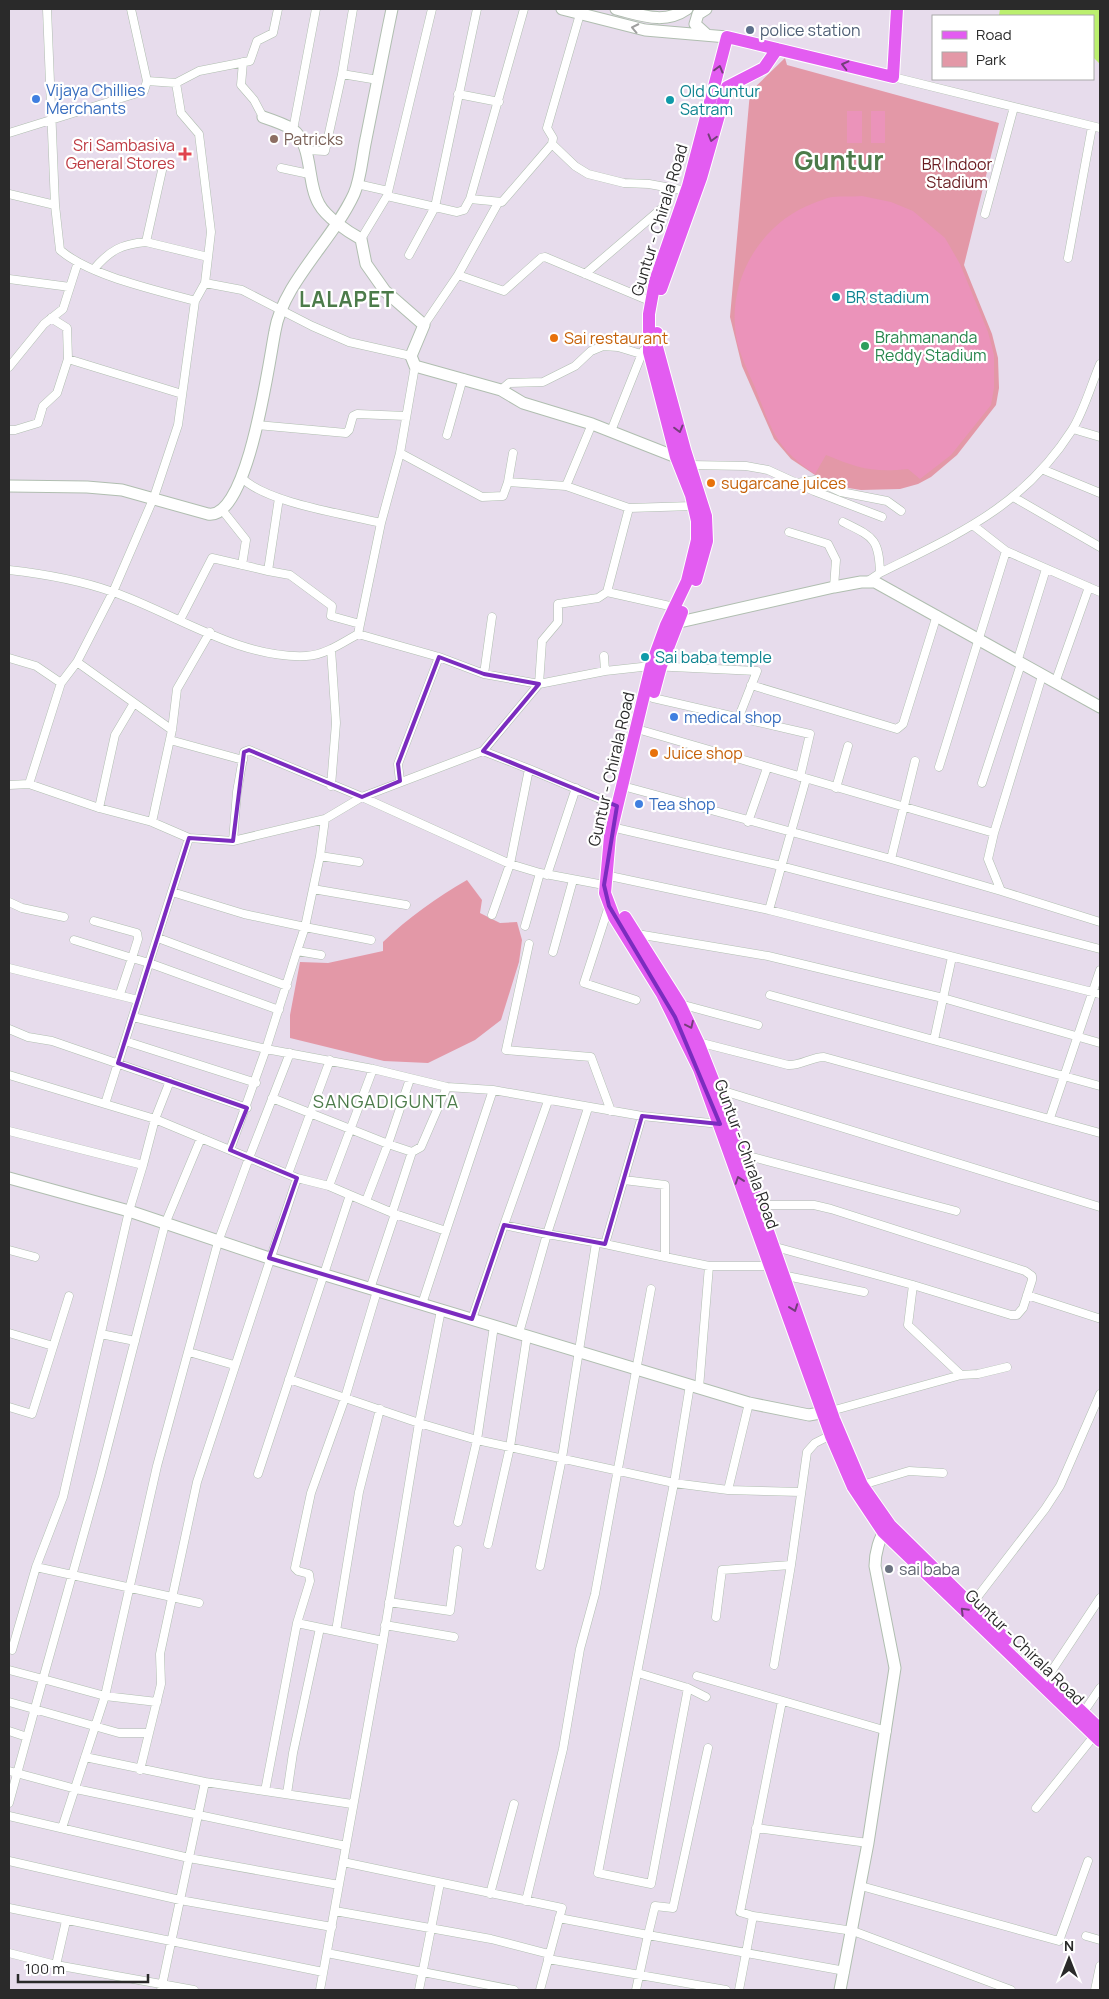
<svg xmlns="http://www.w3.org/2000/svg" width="1109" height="1999" viewBox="0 0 1109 1999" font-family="Manrope,sans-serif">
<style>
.green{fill:#e398a7}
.pitch{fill:#eb93ba}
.water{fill:#bbef6e}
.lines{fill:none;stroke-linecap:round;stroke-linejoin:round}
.street-casing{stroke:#b0beb0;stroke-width:9}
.secondary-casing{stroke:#b0beb0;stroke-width:13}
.primary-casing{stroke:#fff;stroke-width:14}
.street{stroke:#fff;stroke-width:8}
.secondary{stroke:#fff;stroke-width:11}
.primary{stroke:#e35cf1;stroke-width:12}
.oneway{stroke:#9f9f9f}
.oneway2{stroke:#743e7a}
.marked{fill:none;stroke:#7b2cbf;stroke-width:4;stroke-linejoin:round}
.service-dot{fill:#5c6f8a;stroke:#fff;stroke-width:2}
.shop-dot{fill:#3f7fe0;stroke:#fff;stroke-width:2}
.culture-dot{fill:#0f9aa8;stroke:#fff;stroke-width:2}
.education-dot{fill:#8d6e63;stroke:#fff;stroke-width:2}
.health-dot{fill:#e0444e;stroke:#fff;stroke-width:2}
.food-dot{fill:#e8710a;stroke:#fff;stroke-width:2}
.leisure-dot{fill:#2e9e5b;stroke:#fff;stroke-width:2}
.worship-dot{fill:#6b7280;stroke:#fff;stroke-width:2}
.labels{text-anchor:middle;stroke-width:4.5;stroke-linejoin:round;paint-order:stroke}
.service-label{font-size:16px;fill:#4e5e75;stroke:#fff;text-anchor:start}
.shop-label{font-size:16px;fill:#366cbe;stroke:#fff;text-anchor:start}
.culture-label{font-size:16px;fill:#0d838f;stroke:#fff;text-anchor:start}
.education-label{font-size:16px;fill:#785e54;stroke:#fff;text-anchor:start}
.health-label{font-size:16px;fill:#be3a42;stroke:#fff;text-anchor:end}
.park-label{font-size:16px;fill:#681a1f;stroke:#fff}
.street-label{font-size:16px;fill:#2a2a2a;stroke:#fff}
.leisure-label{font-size:16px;fill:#27864d;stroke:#fff;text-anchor:start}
.food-label{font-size:16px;fill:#c56008;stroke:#fff;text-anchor:start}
.worship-label{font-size:16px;fill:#5b616d;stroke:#fff;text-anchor:start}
.neighbourhood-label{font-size:18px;letter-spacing:1px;fill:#4c7b4a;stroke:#fff}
.district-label{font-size:21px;font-weight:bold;letter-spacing:1px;fill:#4c7b4a;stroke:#fff}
.town-label{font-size:26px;font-weight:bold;fill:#4c7b4a;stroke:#fff}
</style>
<rect width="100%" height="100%" fill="#e7dcec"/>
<path class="green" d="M785,58L787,65L999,123L964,265L992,334L998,358L999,388L996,405L957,455L931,477L918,484L900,489L861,490L842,487L821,479L791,459L774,439L742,366L730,317L750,92Z
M467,880L482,900L480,913L500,923L517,922L522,940L519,962L501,1020L475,1040L428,1063L384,1061L290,1038V1015L300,962L328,963L383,951V942C409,917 436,898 467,880Z"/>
<path class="pitch" d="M847,111H862V143H847Z
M871,111H885V143H871Z
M862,196L891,202L913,211L945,238L960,264L988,332L994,355V388L991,405L951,455L920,479L908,469C873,473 858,468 826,455L815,474C775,447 773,432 756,390C749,373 739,354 736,336C727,279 761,223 814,203C820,201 826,198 832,197C842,196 852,197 862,196Z"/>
<path class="water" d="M1000,9H1100L1099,63L1093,57V16H999Z"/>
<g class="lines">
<g class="street-casing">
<path id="street" d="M47,9L55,205L60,250C90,276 156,290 195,301
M243,62L241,85L254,100L263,117
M342,74L378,80
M893,77L1100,128
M147,81L176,83L199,71L250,61L257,41L273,33L278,9
M458,94L499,102
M293,130L316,9
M9,133L144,91L147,81L131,9
M552,144L575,166L588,174L624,183L649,184L687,191
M306,150L325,151L342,74L353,9
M281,168L309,174
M357,184L388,191
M9,194L55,205
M387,196L457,212L464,210L470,199L502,202L552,144L553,138L547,128L580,14
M470,199L524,9
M985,214L1014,107
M361,239L387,196L432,9
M146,242L208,257
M409,255L435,207L477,9
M1068,258L1092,127
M94,269C110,250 122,244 146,242L163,166
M585,274L668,203
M458,275L498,203
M9,279L70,287
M205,283L242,290L312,326L349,342L411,356
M424,325L458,275L504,291L541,258L545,257L650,301
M68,359L182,394
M9,367L44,324L63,309L78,262
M501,390L509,383L543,382L575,366L591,351L603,346L618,347L641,354
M592,424L566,486L629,508L693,506
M257,425L346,433L349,430L353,416L357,414L406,416
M1073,429L1100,437
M9,430H15L38,423L43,406L57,393L68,359L67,328L51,318
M611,431L643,351
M447,435L463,378
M400,453L482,497L503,496L508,482L566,486
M690,465L746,466L768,470L814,491L882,517
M1044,470L1100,493
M242,478C267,503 345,514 381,523
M508,482L513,453
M797,483L815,480L841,492L887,501L901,511
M1015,498L1100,547
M223,511L246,540L242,565
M843,522C873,537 879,538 880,573
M974,526L1006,551L1100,592
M789,532L828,544L836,560L834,587
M9,570C45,574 79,580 113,592C174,613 239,659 306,656C325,655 342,643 358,634L381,523L400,453L415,366
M268,571L290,575L332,606L331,616L360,624
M868,581L880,573C958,534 1023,507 1072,430C1084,411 1091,385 1100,364
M607,592L674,607
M180,620L212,558L268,571L279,498
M358,634L439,657L484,674L539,684L542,641L558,622V604L598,598L607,592L629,508
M604,656L605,671
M9,658L36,666L61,683
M77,662L172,730
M1017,662L1046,569
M484,674L492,617
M1042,676L994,833L988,859L1001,891L1100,922
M1055,683L1089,587
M751,685L897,729L903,724L937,615
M653,698L810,734L800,777
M644,731L994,833
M170,740L243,760
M483,751L529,769L510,864L492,915
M939,767L1006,551
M529,769L617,806
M400,781L398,764L439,657
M982,783L1021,664
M29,784L61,683L77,662L113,592L154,497L178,425L195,301L205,283L211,232L199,134L181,113L176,83
M9,785L29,784L99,808L152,822L189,838L233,841L325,819L362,797L483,751L539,684L605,671L651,666L757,671L738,719
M331,786L336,723L331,649
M630,788L891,859L915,761
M836,788L848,746
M99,808L115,735L134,703
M325,819L320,856L359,862
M152,822L172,730L177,689L210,632
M748,822L767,768
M620,829L781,866L1100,949
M189,838L149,963L279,1010
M233,841L237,792L244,752L249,750L362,797L510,864L540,873L604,885
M320,856L313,889L406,905
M891,859L1001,891
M547,875L576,788
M605,875L769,910L1100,994
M313,889L305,927L371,940
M172,892L244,914L305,927L297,951L321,955
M9,902L22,908L64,917
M609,906L584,983L636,1000
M769,910L806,779
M525,926L540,873
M637,934L768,956L943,998L1100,1043
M158,938L287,986
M74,940L132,958L138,939L137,933L94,921
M529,944L506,1050L591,1057L611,1111
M297,951L266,1049L373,1069L447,1087L493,1090L642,1116L720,1124
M553,952L573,880
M9,968L138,1000L149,963L132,958L120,994
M770,995L1100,1086
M138,1000L105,1104L155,1119L170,1081
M680,1004L758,1025
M133,1017L266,1049L230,1150
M9,1029L28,1037L52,1041L247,1108
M934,1040L952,957
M125,1041L256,1083
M698,1042L788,1065C801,1066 811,1057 824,1057L1100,1133
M9,1075L105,1104
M717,1089L1100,1207
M272,1098L388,1144L410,1079
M548,1101L504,1225L547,1234L588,1108
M1050,1118L1100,970
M9,1131L143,1165L155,1119L249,1158L290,1053
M741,1154L956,1211
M288,1174L330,1060
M297,1178L329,1186L373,1069
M624,1180L665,1185V1257L709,1266H769
M350,1195L395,1214L370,1289
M366,1201L388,1144L412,1152L421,1147L447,1087
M758,1205H814L831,1209L1025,1271L1032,1276V1280L1023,1308L1017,1315H1011L913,1285L772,1246
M392,1213L412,1152
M395,1214L446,1231L422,1304
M446,1231L493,1090
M605,1244L665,1257
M9,1250L35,1257
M782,1275L864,1292
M913,1285L908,1325L961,1375
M1027,1295L1098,1318
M472,1319L504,1225
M9,1333L53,1346
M519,1333L547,1234L605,1244L642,1116
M101,1334L135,1341
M189,1352L234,1365
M289,1379L419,1423L441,1310
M699,1388L709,1266
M9,1407L32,1414L69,1296
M831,1411L961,1375L978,1374L1007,1367
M258,1474L350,1195L329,1186
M862,1485L909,1471L943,1473
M728,1490L749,1403
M458,1522L477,1440L494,1326
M488,1544L510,1447L527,1336
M540,1566L562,1458L596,1243
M36,1567L199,1603
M389,1602L450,1611L458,1550
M972,1604L1045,1509L1060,1486L1100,1394
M716,1617L722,1570L791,1565L807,1452L815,1443L831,1435
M297,1623L383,1641
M385,1625L454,1637
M336,1631L359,1492L380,1409
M12,1650L36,1567L63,1497L129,1211L143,1165
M774,1665L791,1565
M9,1670L43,1679L9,1803
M638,1673L688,1688L651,1884L598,1873L674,1483L690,1385
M697,1676L887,1731
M1047,1678L1100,1598
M688,1688L706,1697
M9,1702L119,1733H149
M157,1702L105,1696L43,1679L100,1476L165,1224L201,1138
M1083,1713L1100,1688
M9,1731L27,1737
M85,1757L205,1782L352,1804
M9,1771L76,1789L346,1846
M265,1791L297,1623L310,1581L309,1574L298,1571L295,1568L311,1493L345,1398L377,1291
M287,1794L293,1753L320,1628
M1036,1808L1094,1736
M9,1816L189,1858L339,1885
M62,1828L105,1696L157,1466L218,1242L249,1158L297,1178L197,1482L160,1654L161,1684L140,1770
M756,1828L868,1843
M9,1861L180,1900L332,1927
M343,1862L562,1908L540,1990
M861,1886L1059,1941L1088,1861
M490,1894L514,1804
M526,1901L563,1749L580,1649L595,1594L651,1289
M9,1908L323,1972
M335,1911L491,1939L549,1954
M753,1916L740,1912L782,1701
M559,1918L648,1935L655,1906L673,1908L708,1748
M66,1921L56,1965L194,1990
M1086,1936L1100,1940
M9,1953L56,1965
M327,1953L514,1990
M548,1959L726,1990
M161,1990L205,1782
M320,1990L383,1641L419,1423L477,1440L674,1483L728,1490L801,1492
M419,1990L440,1883
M636,1990L648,1935L845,1971
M739,1990L753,1916L853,1931L1011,1990
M1095,1990L1100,1966"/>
</g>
<g class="secondary-casing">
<path id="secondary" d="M562,9L645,30L727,37
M616,9C641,15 664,25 687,9
M706,9L698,14L695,24L706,34
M263,117C272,120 284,124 292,129C314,145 306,182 319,204C326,217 348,232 361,239L366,264L385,291L424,325L411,356L415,366L501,390L523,403L592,424L676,457
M9,486L87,487L122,490L208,514C248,521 269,361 275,331C283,283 333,240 354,194C361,178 362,157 366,139C375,95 383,52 392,9
M671,624L834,587L861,582H875L1100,707
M9,1178L129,1211L269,1258L749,1403L809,1415L831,1411
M840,1990L868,1843L895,1668L875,1566C875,1554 879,1536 888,1527"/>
</g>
<g class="primary-casing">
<path id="primary" d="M897,9L893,77L727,37L688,186L655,281L649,314V352L676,457L691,495L697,521V540L687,581L666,625L651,666L610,836L605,893L614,917L662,994L699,1069L831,1436L853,1487L883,1532L1100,1741
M661,289L701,178L727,87L764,68L777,49
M657,333V347L685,450L706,516L707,541L696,580
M654,692L661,666L682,612
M625,917L680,1004L698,1042L730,1123L834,1419L862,1485L890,1525L1006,1639
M1053,1684L1100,1729"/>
</g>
<use href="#street" class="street"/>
<use href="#secondary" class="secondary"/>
<use href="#primary" class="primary"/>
</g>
<defs><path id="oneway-chevron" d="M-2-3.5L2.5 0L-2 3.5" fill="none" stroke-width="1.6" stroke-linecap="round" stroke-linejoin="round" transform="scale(1.25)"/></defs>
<use class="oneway" href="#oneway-chevron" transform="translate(635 28) rotate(-168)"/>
<g class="oneway2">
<use href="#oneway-chevron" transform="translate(845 65) rotate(-166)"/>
<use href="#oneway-chevron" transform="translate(719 69) rotate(-75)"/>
<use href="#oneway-chevron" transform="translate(712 138) rotate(106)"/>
<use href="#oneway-chevron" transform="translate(679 429) rotate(75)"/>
<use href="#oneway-chevron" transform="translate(690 1025) rotate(65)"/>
<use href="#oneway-chevron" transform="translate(739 1180) rotate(-109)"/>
<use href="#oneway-chevron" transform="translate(794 1308) rotate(70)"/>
<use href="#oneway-chevron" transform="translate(964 1611) rotate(-135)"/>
</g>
<path class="marked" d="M439,657L484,674L539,684L483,751L617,806L604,885L609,906L675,1017L720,1124L642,1116L605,1244L504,1225L472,1319L269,1258L297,1178L230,1150L247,1108L118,1063L189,838L233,841L244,752L249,750L362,797L400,781L398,764Z"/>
<circle class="service-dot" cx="750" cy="30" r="5"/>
<g class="shop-dot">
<circle cx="36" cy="99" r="5"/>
<circle cx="674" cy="717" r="5"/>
<circle cx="639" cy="804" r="5"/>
</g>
<g class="culture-dot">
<circle cx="670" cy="100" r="5"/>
<circle cx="836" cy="297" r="5"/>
<circle cx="645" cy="657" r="5"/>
</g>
<circle class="education-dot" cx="274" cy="139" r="5"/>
<path class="health-dot" d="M182.5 146.5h5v5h5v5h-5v5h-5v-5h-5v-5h5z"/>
<g class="food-dot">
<circle cx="554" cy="338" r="5"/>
<circle cx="711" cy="483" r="5"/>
<circle cx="654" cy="753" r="5"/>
</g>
<circle class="leisure-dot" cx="865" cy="346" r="5"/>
<circle class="worship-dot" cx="889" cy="1569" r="5"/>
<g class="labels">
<g class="service-label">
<text x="760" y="36">police station</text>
</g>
<g class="shop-label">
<text x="46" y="96">Vijaya Chillies<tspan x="46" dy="18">Merchants</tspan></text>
<text x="684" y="723">medical shop</text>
<text x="649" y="810">Tea shop</text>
</g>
<g class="culture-label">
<text x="680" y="97">Old Guntur<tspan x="680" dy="18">Satram</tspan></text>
<text x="846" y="303">BR stadium</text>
<text x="655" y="663">Sai baba temple</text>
</g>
<g class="education-label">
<text x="284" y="145">Patricks</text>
</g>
<g class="health-label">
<text x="175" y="151">Sri Sambasiva<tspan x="175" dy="18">General Stores</tspan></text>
</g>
<g class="park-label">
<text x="957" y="170">BR Indoor<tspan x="957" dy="18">Stadium</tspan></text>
</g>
<g class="street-label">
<text transform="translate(659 220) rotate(-73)" y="6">Guntur - Chirala Road</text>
<text transform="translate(611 769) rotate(-77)" y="6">Guntur - Chirala Road</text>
<text transform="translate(747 1154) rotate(70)" y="6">Guntur - Chirala Road</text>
<text transform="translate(1025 1647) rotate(44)" y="6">Guntur - Chirala Road</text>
</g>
<g class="leisure-label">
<text x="875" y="343">Brahmananda<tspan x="875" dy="18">Reddy Stadium</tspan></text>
</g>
<g class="food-label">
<text x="564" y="344">Sai restaurant</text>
<text x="721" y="489">sugarcane juices</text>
<text x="664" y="759">Juice shop</text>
</g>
<g class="worship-label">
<text x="899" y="1575">sai baba</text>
</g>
<g class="neighbourhood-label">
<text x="386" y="1108">SANGADIGUNTA</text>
</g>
<g class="district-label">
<text x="347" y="307">LALAPET</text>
</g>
<g class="town-label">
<text x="839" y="170">Guntur</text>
</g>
</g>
<rect width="1109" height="1999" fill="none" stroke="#2a2a2a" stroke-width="20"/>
<rect x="932" y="15" width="162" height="65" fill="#ffffff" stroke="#aaaaaa"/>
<rect x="942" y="31" width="25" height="8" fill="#e35cf1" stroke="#aaaaaa"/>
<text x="976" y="40" font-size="15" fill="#2a2a2a">Road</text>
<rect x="942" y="52" width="25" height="15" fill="#e398a7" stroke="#aaaaaa"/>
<text x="976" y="65" font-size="15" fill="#2a2a2a">Park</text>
<g transform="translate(1069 1959)" stroke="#ffffff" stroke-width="4" paint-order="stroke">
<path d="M0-4L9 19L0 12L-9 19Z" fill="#2a2a2a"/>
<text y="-8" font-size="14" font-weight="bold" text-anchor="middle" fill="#2a2a2a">N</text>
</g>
<path d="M18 1974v8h130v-8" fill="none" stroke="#2a2a2a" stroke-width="2.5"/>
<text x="25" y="1974" font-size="15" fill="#2a2a2a" stroke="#ffffff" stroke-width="4" paint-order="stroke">100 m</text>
</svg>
